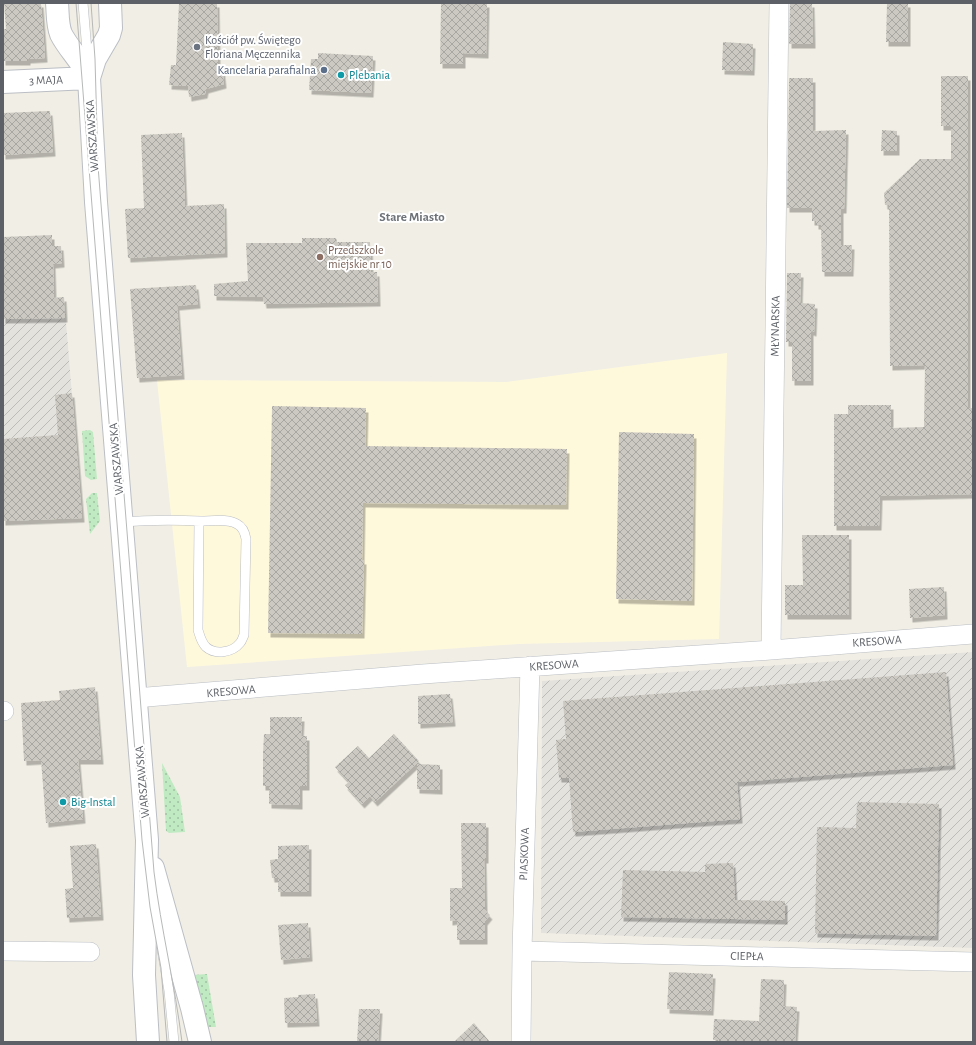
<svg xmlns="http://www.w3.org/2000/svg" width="976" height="1045" viewBox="0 0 976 1045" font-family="'Alegreya Sans',sans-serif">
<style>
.commercial{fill:#fff9dc}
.industrial{fill:url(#industrial-furrows)}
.grass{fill:url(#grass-dots)}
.building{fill:url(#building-cross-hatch);filter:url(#shadow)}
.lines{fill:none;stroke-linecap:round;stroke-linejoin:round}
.lane-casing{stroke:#babdc2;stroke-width:10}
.street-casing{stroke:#babdc2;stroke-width:20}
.secondary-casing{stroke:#bbbec4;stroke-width:24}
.lane{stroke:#fff;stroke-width:9}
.street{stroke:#fff;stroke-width:19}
.secondary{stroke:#fff;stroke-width:22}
.tram{stroke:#b7b8b8;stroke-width:1}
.worship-dot{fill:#6b7280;stroke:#fff;stroke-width:1.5}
.service-dot{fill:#5c6f8a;stroke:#fff;stroke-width:1.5}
.culture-dot{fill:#0f9aa8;stroke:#fff;stroke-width:1.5}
.education-dot{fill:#8d6e63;stroke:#fff;stroke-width:1.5}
.labels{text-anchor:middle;stroke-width:4;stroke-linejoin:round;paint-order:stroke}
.worship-label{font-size:12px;fill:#5b616d;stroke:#fff;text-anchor:start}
.service-label{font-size:12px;fill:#4e5e75;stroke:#fff;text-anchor:end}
.culture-label{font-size:12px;fill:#0d838f;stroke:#fff;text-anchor:start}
.street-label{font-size:12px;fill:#5d6167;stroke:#fff}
.education-label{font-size:12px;fill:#785e54;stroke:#fff;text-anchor:start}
.neighbourhood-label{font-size:13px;font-weight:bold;fill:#6e7379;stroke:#fff}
</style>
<defs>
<pattern id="industrial-furrows" width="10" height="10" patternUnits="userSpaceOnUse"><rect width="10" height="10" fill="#e4e2dd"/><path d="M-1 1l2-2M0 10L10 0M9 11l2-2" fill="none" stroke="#bcbbb7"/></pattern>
<pattern id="grass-dots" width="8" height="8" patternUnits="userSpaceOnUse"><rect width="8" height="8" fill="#c0eac2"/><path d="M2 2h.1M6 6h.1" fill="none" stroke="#9fc1a1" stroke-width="1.8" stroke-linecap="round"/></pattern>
<pattern id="building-cross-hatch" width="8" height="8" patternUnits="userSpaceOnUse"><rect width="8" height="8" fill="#ccc9c2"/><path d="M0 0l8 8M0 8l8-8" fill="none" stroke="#a9a7a1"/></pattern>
<filter id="shadow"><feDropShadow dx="2.5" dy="4.5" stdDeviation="0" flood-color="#0004"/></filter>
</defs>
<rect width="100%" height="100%" fill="#f1efe5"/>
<path class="commercial" d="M727,353L719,639L518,644L187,667L157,380L507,382Z"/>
<path class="industrial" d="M64,297L82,518L3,521V299Z
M973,652V948L541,933L542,681Z"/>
<path class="grass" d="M90,430L93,432L97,479L91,480L85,476L82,431Z
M92,493H97L100,521L90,534L86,499Z
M162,763L180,797L185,832L169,833L166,831Z
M207,974L216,1027H207L192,975Z"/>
<path class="building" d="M4,3H41L45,58L28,59V61H3V29H6Z
M179,3H217L218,65H222L224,84L206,89L205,94L189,97L188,86L169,85L171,65H176Z
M441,3H487L486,54L463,53V64H440Z
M790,3H812L813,44H789Z
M887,3H908V42H886Z
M723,42L753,44L752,71L722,70Z
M318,53L373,56L371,93L309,90L311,59H318Z
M941,76H968V408H973V494L880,496L879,526H834V414H848V405H891V428L924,427L925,365L890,366L889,205H885L884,193L920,159H951V126H941Z
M789,78H813V131L846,130L844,209H841V245H852L851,272H822L821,225H816V221H812V208H787Z
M50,111L53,152L3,155V113Z
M882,130L897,131V151H881Z
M182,133L185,206L224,204L225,253L128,258L125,209L144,208L141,135Z
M52,235V246H61L62,263L53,264L54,298L64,297L65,318L3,319V237Z
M302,238H336L337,242H370L371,272H377L378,302L264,304L263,297L214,296V284L248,281L246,243H302Z
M787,273H801L800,303L815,304L814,332L811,331V381H792V342H786Z
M196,285L198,304L177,306L182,375L137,378L130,289Z
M72,393L82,518L3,521V439L58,435L55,395Z
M272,406L366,408L365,446L567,449L566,505L363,503L362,560H364L362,634L268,633Z
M619,432L694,434L692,601L616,599Z
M802,535H849V615H785V585H803Z
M944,587L945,615L910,618L909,589Z
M946,672L953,765L737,782L740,819L573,832L569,778H559L556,740L566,739L563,701Z
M95,687L101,760H78L83,819L46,823L41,760L24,761L21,703L60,700L59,691Z
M450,694L453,722L418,724V696Z
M270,717H302L301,736H307V786H300V805L269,804V786H263V754L264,734H270Z
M394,734L419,761L375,802L370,796L362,804L345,785L349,782L335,767L358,746L369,758Z
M417,764L440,765V790L417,789Z
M857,802L939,804L936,936L815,933L817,827L856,828Z
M461,823H486V859H484L485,910L490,915L485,921V940H457V920L450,921V888H462Z
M96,844L101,916L67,918L65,889L73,888L70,846Z
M309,845V892H278V878H272L270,860L278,859V846Z
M733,863L735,900L785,901V920L621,917L623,870L705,872V864Z
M308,923L310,957L281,960L278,925Z
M669,972L713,974L711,1011L667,1009Z
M761,979L784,980L783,1006L797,1007L795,1042H718V1040H713L714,1019L759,1021Z
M315,994L317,1022L285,1023L284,998L298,997V995Z
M359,1009H380L378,1042H357Z
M474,1023L490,1042H454Z"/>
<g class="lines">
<g class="lane-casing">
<path id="lane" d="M83,3L88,63
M121,522C148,520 175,520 201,521C212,521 228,518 237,524C243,527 245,533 246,539L244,635C243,637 242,641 240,643C232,653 215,655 206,647C201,642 200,636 198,630L199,521
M156,915L169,991L174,1042"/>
</g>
<g class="street-casing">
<path id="street" d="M771,650L779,3
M135,698L423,674L771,650L973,634
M3,711H4
M3,951L90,952
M522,951L973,962
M521,1042L522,951L530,666"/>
</g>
<g class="secondary-casing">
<path id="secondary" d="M57,3C58,13 57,24 61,34C69,50 82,60 89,78L96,202L147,840L144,975L148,1042
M89,78L95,59L109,35L111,28L110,3
M3,82L89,78
M153,868L192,1008L200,1042"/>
</g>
<use href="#lane" class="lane"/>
<use href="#street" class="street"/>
<use href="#secondary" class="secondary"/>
<path class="tram" d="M76,3L142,840L150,907L161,968L167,1042
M91,3L95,59L98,166L154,872C161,929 175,985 182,1042"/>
</g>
<circle class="worship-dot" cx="197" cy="47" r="4"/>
<circle class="service-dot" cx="324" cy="70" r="4"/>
<g class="culture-dot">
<circle cx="341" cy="75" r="4"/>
<circle cx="63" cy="802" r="4"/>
</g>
<circle class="education-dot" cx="320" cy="257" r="4"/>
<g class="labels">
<g class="worship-label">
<text x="205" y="44">Kościół pw. Świętego<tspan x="205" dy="14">Floriana Męczennika</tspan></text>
</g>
<g class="service-label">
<text x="316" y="74">Kancelaria parafialna</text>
</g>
<g class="culture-label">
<text x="349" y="79">Plebania</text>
<text x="71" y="806">Big-Instal</text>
</g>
<g class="street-label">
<text transform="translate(46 80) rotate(-2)" y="4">3 MAJA</text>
<text transform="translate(92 136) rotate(-94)" y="4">WARSZAWSKA</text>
<text transform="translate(775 326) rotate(-89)" y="4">MŁYNARSKA</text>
<text transform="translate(116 459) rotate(-95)" y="4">WARSZAWSKA</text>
<text transform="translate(877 641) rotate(-4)" y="4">KRESOWA</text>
<text transform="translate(554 665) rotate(-4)" y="4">KRESOWA</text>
<text transform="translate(231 691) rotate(-5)" y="4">KRESOWA</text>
<text transform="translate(142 782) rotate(-95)" y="4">WARSZAWSKA</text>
<text transform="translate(524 854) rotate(-88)" y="4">PIASKOWA</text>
<text transform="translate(747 956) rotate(1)" y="4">CIEPŁA</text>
</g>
<g class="education-label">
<text x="328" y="254">Przedszkole<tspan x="328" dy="14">miejskie nr 10</tspan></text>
</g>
<g class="neighbourhood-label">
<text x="412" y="221">Stare Miasto</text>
</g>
</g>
<rect width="976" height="1045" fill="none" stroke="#5d6167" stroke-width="8"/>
</svg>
